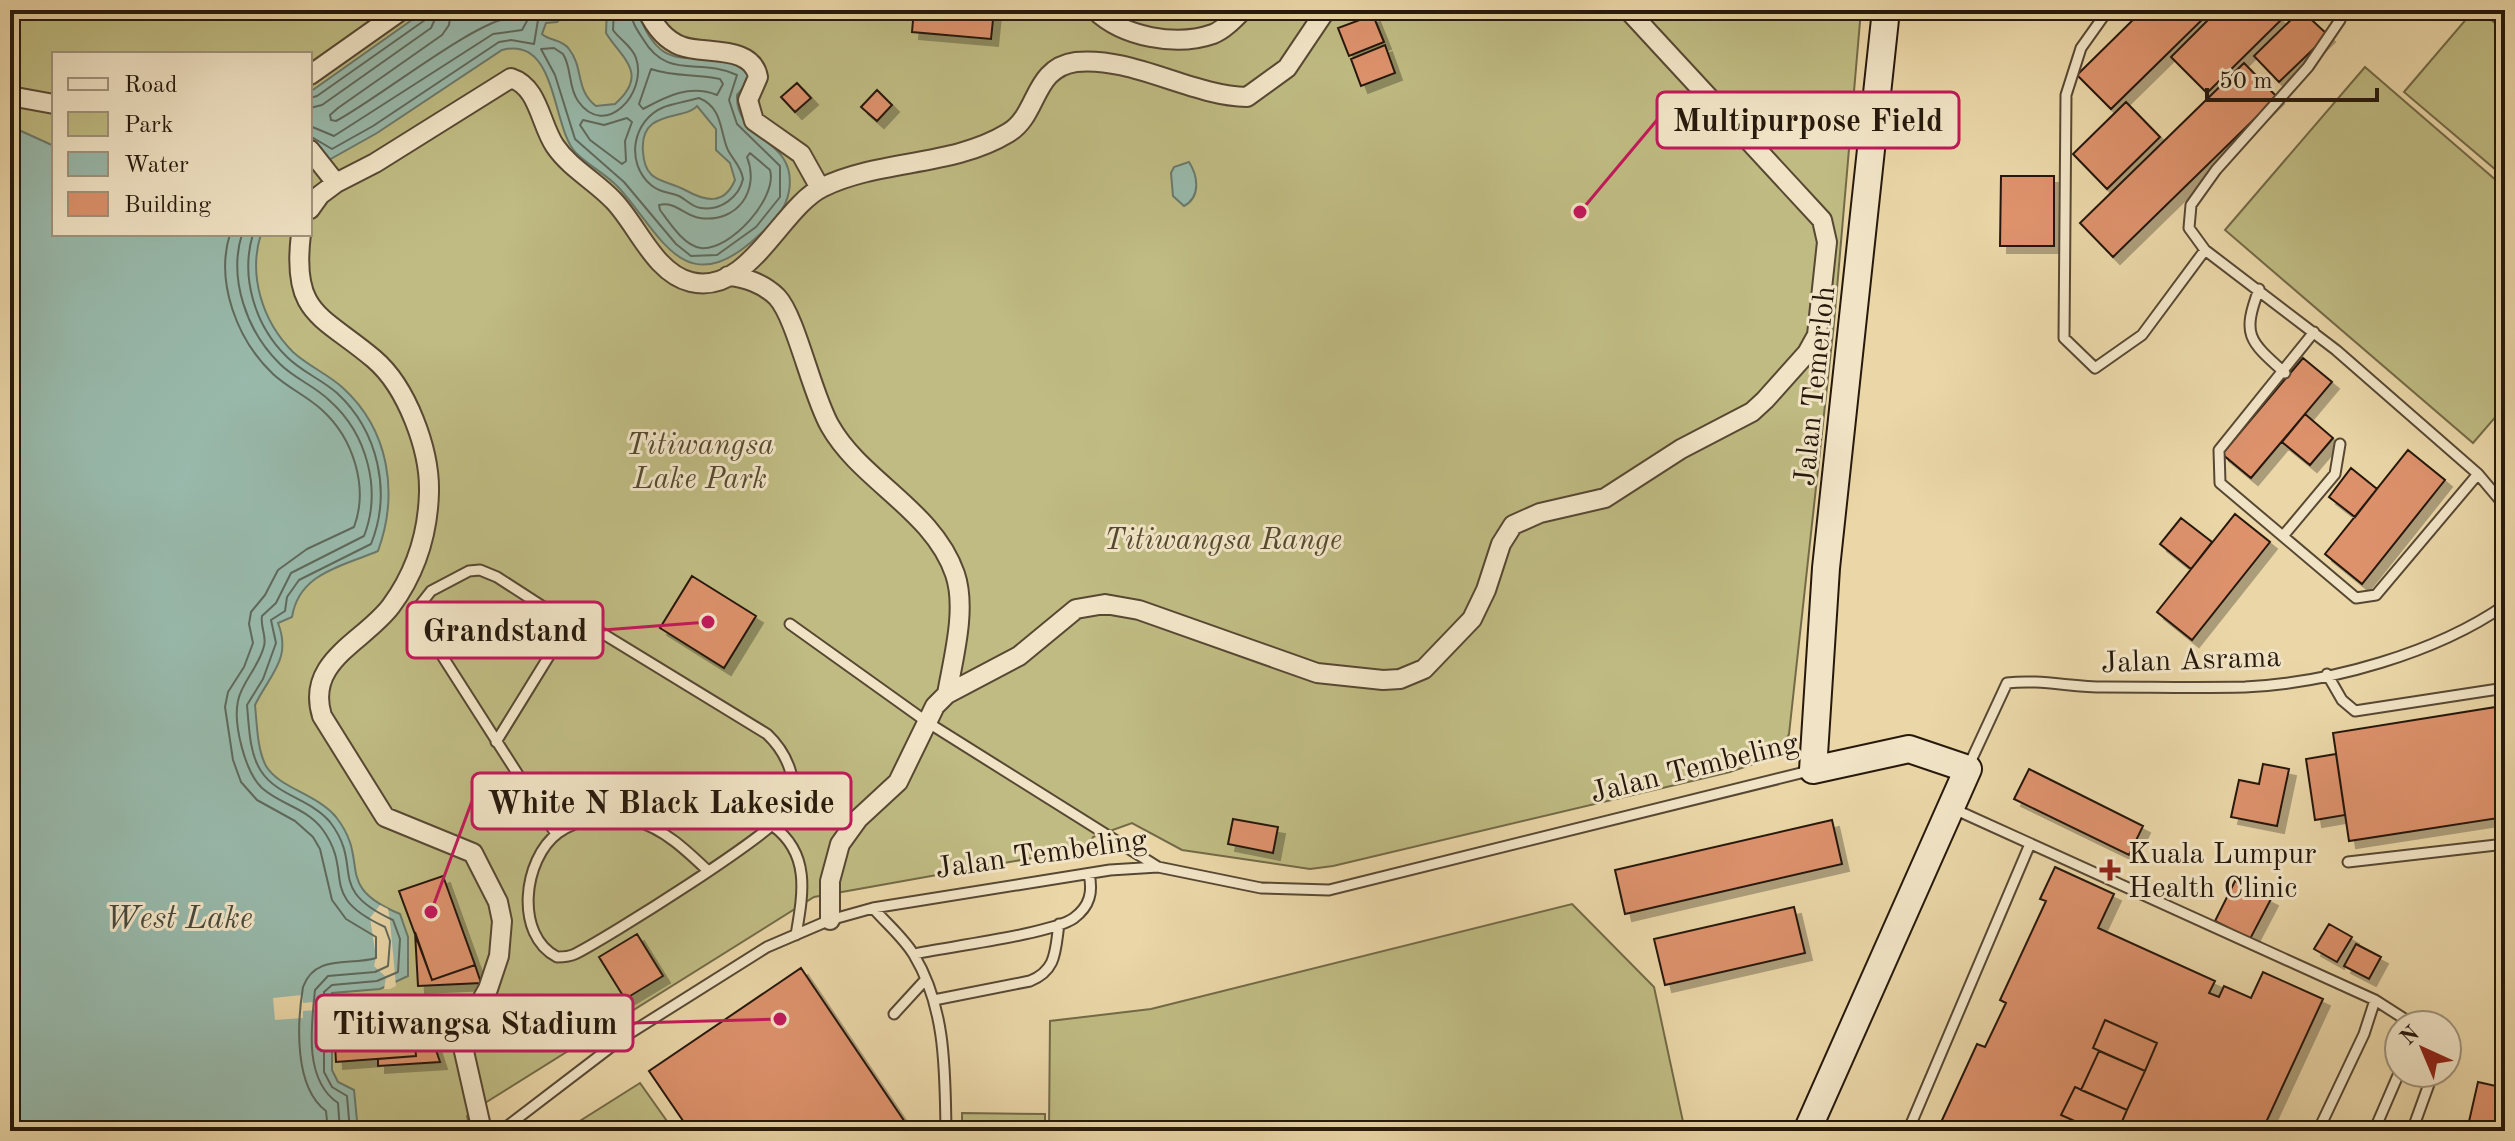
<svg xmlns="http://www.w3.org/2000/svg" width="2515" height="1141" viewBox="0 0 2515 1141" font-family="'Old Standard TT',serif">
<style>
.green{fill:#bfbb82;stroke:#726a47;stroke-width:2;fill-rule:evenodd}
.water{fill:#98b9ab;stroke:#6a796b;stroke-width:2;fill-rule:evenodd}
.pier{fill:#ead6a7}
.lines{fill:none;stroke-linecap:round;stroke-linejoin:round}
.shore{stroke:#5f695c;stroke-width:2}
.building{fill:#dd926c;stroke:#26190c;stroke-width:2;filter:url(#shadow)}
.lane-casing{stroke:#574833;stroke-width:13}
.street-casing{stroke:#574833;stroke-width:22}
.secondary-casing{stroke:#26190c;stroke-width:30}
.lane{stroke:#f1e4c6;stroke-width:9}
.street{stroke:#f1e4c6;stroke-width:18}
.secondary{stroke:#f1e4c6;stroke-width:26}
.poi-dot{fill:#8f2418;stroke:#f1e4c6;stroke-width:3}
.labels{text-anchor:middle;stroke-width:6;stroke-linejoin:round;paint-order:stroke}
.street-label{font-size:30px;fill:#26190c;stroke:#f1e4c6}
.park-label{font-size:30px;font-style:italic;fill:#544a2f;stroke:#f1e4c6}
.poi-label{font-size:30px;fill:#26190c;stroke:#f1e4c6;text-anchor:start}
.water-label{font-size:32px;font-style:italic;fill:#48493c;stroke:#f1e4c6}
.leader{fill:none;stroke:#c2185b;stroke-width:3}
.callout-dot{fill:#c2185b;stroke:#f1e4c6;stroke-width:3}
.callout{fill:#f1e4c6;stroke:#c2185b;stroke-width:3}
.callout-label{font-size:32px;text-anchor:middle;font-weight:bold;fill:#26190c}
</style>
<defs>
<filter id="shadow"><feDropShadow dx="7" dy="7" stdDeviation="0" flood-color="#0004"/></filter>
</defs>
<rect width="100%" height="100%" fill="#ead6a7"/>
<filter id="stains"><feTurbulence type="fractalNoise" baseFrequency=".0025" numOctaves="4"/><feColorMatrix values="0 0 0 0 .2 0 0 0 0 .09 0 0 0 0 .02 0 0 0 .5 -.17"/></filter>
<radialGradient id="worn" r=".72"><stop offset=".6" stop-color="#630" stop-opacity="0"/><stop offset="1" stop-color="#630" stop-opacity=".3"/></radialGradient>
<path class="green" d="M10,10H1861L1834,323L1789,734C1778,760 1755,763 1730,772L1333,866L1310,869L1182,850L1132,823L1093,837L1088,848L814,897L477,1108L467,1116L471,1131H10ZM54,54H310V234H54Z
M2474,10H2480L2505,32V159L2496,170L2404,92Z
M2365,67L2505,188V406L2473,443L2225,230Z
M1572,904L1654,987L1685,1131H1049L1050,1021L1151,1009Z
M640,1083L674,1131H564Z
M962,1113L1045,1114V1131H962Z"/>
<path class="water" d="M426,10H570L557,22L546,23L542,34C549,41 562,39 569,49C584,68 575,90 596,106L615,104C650,73 621,58 606,33L607,10H637C666,92 702,34 749,74V81L737,95C735,141 798,138 789,191C786,213 766,229 750,243C683,300 659,232 619,188C606,174 589,166 576,153C551,127 558,35 502,50L377,133L327,161L310,140V92ZM697,106L716,129V150L730,163L735,180C724,206 705,201 685,190C665,179 645,184 643,152C639,108 685,121 697,106Z
M10,126L54,146V234H261C248,275 262,321 293,352C308,366 328,374 343,388C389,430 399,493 378,551C341,567 299,573 292,617L278,623C292,659 270,674 255,705C257,724 257,749 266,766C279,788 317,794 336,817C372,863 331,885 400,914L408,937V976L380,989L332,993V1070L338,1082L354,1090L358,1131H10Z
M1189,162C1198,176 1201,197 1184,206L1173,196L1171,173L1174,167Z"/>
<path class="pier" d="M380,905L388,909L390,921L396,986L390,989H384L386,977L374,966L376,957L370,918Z
M302,995L303,1003L334,1000L335,1009L303,1011V1018L275,1020L273,998Z"/>
<g class="lines">
<path class="shore" d="M451,10L449,25L442,35L338,108L330,115L331,120L336,121C378,99 475,20 513,17L518,10
M614,10L613,30C620,40 632,46 636,58C648,93 605,140 578,101C568,87 572,68 563,54L554,48L541,49L555,75L575,139L624,182L676,244L691,256L717,255L756,227L780,197V166L737,124L729,100L737,75C699,57 668,81 643,39C637,30 631,21 630,10
M651,69C674,77 697,74 720,79L723,84L717,95C690,84 667,96 643,109L639,104Z
M310,98L317,96L425,20L429,10
M699,98C721,107 720,127 726,145C729,157 741,164 743,179C739,197 721,211 701,208C692,207 687,200 679,196C669,192 660,193 651,185C625,163 632,120 664,107C668,105 696,99 699,98Z
M310,108L322,105L431,28L439,10
M627,118L632,122L625,141L626,161L622,164L590,140L580,125L583,120L604,125Z
M310,126L334,136L493,34L522,30L533,10
M310,136L332,149L373,126L499,42L511,40L534,44L538,20L560,10
M750,153L770,170C778,198 730,251 701,248C684,246 669,222 660,210L659,205C676,201 684,216 700,218C738,223 760,190 747,157Z
M230,234C215,282 237,340 273,374C288,388 307,396 322,410C353,438 369,487 354,527L307,549L278,570L265,595L251,612L249,624L253,643L244,667L228,692L225,707L233,760L241,782L257,800L295,821L313,837L320,849L332,900L346,919L376,937V958C349,966 315,954 303,987C297,1024 294,1087 326,1111L328,1131
M242,234C228,279 247,332 280,364C295,379 315,386 330,401C367,434 382,490 364,536L291,573L276,603L262,616C260,627 267,636 264,646C259,667 241,683 238,701C233,724 245,772 262,788C281,805 307,808 323,830C355,875 316,895 385,927L390,941L388,966L375,972L328,976L315,990C311,1027 304,1080 338,1103L340,1131
M253,234C240,277 255,326 287,357C302,372 321,379 337,393C378,431 392,492 371,544L299,580L287,597L285,611L271,620L276,643L263,679L247,705C249,725 249,753 261,771C277,796 311,799 330,822C365,868 324,888 393,920L400,939L398,972L377,981L332,985L324,992V1072L332,1087L347,1096L350,1131"/>
</g>
<path class="building" d="M914,10H994L991,39L912,32Z
M2143,10H2212L2111,109L2077,75Z
M2218,10H2271L2281,20L2207,93L2171,57Z
M2301,10L2328,35L2279,82L2254,56Z
M1373,15L1384,42L1349,56L1338,28Z
M1385,45L1395,73L1361,86L1351,59Z
M2244,63L2277,97L2113,257L2080,223Z
M797,83L811,98L795,112L781,97Z
M877,90L892,105L877,121L861,107Z
M2126,102L2160,137L2107,189L2073,154Z
M2001,176H2054V246H2000Z
M2303,358L2332,382L2251,478L2222,454Z
M2305,414L2333,438L2310,465L2282,442Z
M2408,450L2445,480L2362,584L2325,554Z
M2351,468L2377,489L2355,517L2329,497Z
M2235,514L2270,542L2192,640L2157,612Z
M2181,518L2212,542L2191,569L2160,544Z
M692,576L756,616L724,668L660,628Z
M2502,706L2505,817L2349,841L2333,733Z
M2336,754L2345,815L2315,820L2306,759Z
M2263,764L2289,769L2277,826L2231,817L2239,780L2259,784Z
M2029,769L2143,826L2129,855L2014,799Z
M1233,819L1278,827L1273,853L1228,844Z
M1832,820L1842,864L1625,914L1615,870Z
M2055,867L2114,894L2098,928L2215,981L2209,993L2219,997L2224,986L2251,998L2263,972L2323,999L2262,1131H1937L1977,1044L1985,1047L2006,1003L2000,1000L2046,901L2040,899Z
M443,876L475,965L432,980L399,891Z
M2235,881L2271,899L2250,939L2215,921Z
M1794,907L1805,953L1665,985L1654,939Z
M2329,924L2352,937L2337,962L2314,949Z
M415,932L432,980L475,965L481,983L418,986Z
M637,934L663,976L625,999L599,957Z
M2356,944L2381,957L2369,979L2344,966Z
M801,968L911,1131H690L649,1071Z
M412,1004L416,1056L336,1062L333,1010Z
M422,1008L440,1062L378,1066V1059L416,1056L412,1009Z
M2105,1020L2157,1043L2145,1071L2093,1048Z
M2099,1051L2145,1071L2127,1110L2081,1090Z
M2478,1082L2505,1088V1131L2468,1126Z
M2075,1087L2127,1110L2118,1131H2097L2061,1115Z"/>
<g class="lines">
<g class="lane-casing">
<path id="lane" d="M2108,10L2081,48L2066,95L2064,338L2095,368L2142,335L2205,250
M2341,10L2340,20L2308,67L2216,170L2191,205L2189,228L2205,250L2336,350L2478,474L2505,506
M2259,289C2242,335 2248,340 2285,373
M2314,332L2219,450L2220,483L2356,598L2376,595L2478,474
M2283,536L2335,474L2340,444
M790,624L927,722L1158,867
M2327,674L2342,700L2355,711L2505,688
M496,742L570,622
M1969,765L2007,683C2039,679 2071,687 2104,687C2151,687 2198,688 2245,687C2330,683 2436,653 2505,605
M1954,809L2375,1000L2414,1025
M773,826C811,854 803,894 796,935
M556,834L418,618L420,605L431,591L469,571L480,570L497,577L562,619L587,624L767,734C786,752 802,784 787,810C773,834 607,938 575,954C569,957 563,957 557,957C514,935 523,859 558,833C578,818 612,814 636,821C664,829 686,850 707,870
M2348,862L2505,844
M873,908C886,923 904,938 914,955C946,1008 945,1071 946,1131
M914,954C946,947 1052,934 1074,918C1090,906 1093,892 1089,874
M934,1000L1030,981C1057,970 1055,951 1059,924
M894,1014L926,979
M501,1131L624,1037L767,947L830,920L873,908L1110,870L1158,867L1261,888L1329,890L1813,770
M1908,1131L2030,844
M2318,1131L2364,1034L2375,1000
M2374,1131L2399,1073
M2412,1131L2433,1073"/>
</g>
<g class="street-casing">
<path id="street" d="M647,10C654,25 665,40 681,46C703,55 752,44 758,77L748,100L754,121L801,154L820,188
M1095,10C1123,37 1176,47 1213,34C1224,30 1235,18 1243,10
M310,75L402,10
M10,96L54,104
M310,150L336,183
M310,209L320,195L336,183L375,163L511,78C539,87 540,124 555,146C570,168 595,181 613,200C637,224 654,273 691,282C749,296 781,207 823,187C881,159 952,167 1008,133C1039,115 1032,68 1076,62C1131,56 1192,96 1247,97L1287,68L1326,10
M301,234C291,315 322,315 374,359C407,387 430,450 429,492C428,533 416,572 391,606C364,642 305,661 322,716L385,817L473,853L498,902L502,921L499,956L488,989L469,1023L463,1047L482,1131
M728,276C745,277 764,284 777,297C796,317 812,395 830,426C861,481 933,510 955,574C967,609 953,659 947,694
M830,920V881L840,844L858,819L898,782L935,706L947,694L1019,656L1076,609L1105,604L1139,610L1317,673L1383,680L1400,679L1424,669L1472,619L1486,590L1501,544L1513,525L1540,513L1605,498L1681,449L1752,412L1765,400L1807,353L1817,335L1827,242L1822,220L1628,10"/>
</g>
<g class="secondary-casing">
<path id="secondary" d="M1807,1131L1968,769L1909,749L1813,770L1826,568L1886,10"/>
</g>
<use href="#lane" class="lane"/>
<use href="#street" class="street"/>
<use href="#secondary" class="secondary"/>
</g>
<path class="poi-dot" d="M2106 858h8v8h8v8h-8v8h-8v-8h-8v-8h8z"/>
<g class="labels">
<g class="street-label">
<text transform="translate(1814 386) rotate(-84)" y="10">Jalan Temerloh</text>
<text transform="translate(2191 659) rotate(-2)" y="10">Jalan Asrama</text>
<text transform="translate(1694 767) rotate(-14)" y="10">Jalan Tembeling</text>
<text transform="translate(1041 853) rotate(-8)" y="10">Jalan Tembeling</text>
</g>
<g class="park-label">
<text x="700" y="454">Titiwangsa<tspan x="700" dy="34">Lake Park</tspan></text>
<text x="1223" y="549">Titiwangsa Range</text>
</g>
<g class="poi-label">
<text x="2128" y="863">Kuala Lumpur<tspan x="2128" dy="34">Health Clinic</tspan></text>
</g>
<g class="water-label">
<text x="179" y="928">West Lake</text>
</g>
</g>
<path class="leader" d="M1580 212L1657 120M708 622L603 630M431 912L472 801M780 1019L633 1023"/>
<g class="callout-dot">
<circle cx="1580" cy="212" r="8"/>
<circle cx="708" cy="622" r="8"/>
<circle cx="431" cy="912" r="8"/>
<circle cx="780" cy="1019" r="8"/>
</g>
<g class="callout">
<rect x="1657" y="92" width="302" height="56" rx="8"/>
<rect x="407" y="602" width="196" height="56" rx="8"/>
<rect x="472" y="773" width="379" height="56" rx="8"/>
<rect x="316" y="995" width="317" height="56" rx="8"/>
</g>
<g class="callout-label">
<text x="1808" y="131">Multipurpose Field</text>
<text x="505" y="641">Grandstand</text>
<text x="661" y="813">White N Black Lakeside</text>
<text x="475" y="1034">Titiwangsa Stadium</text>
</g>
<rect width="2515" height="1141" fill="none" stroke="#ead6a7" stroke-width="40"/>
<rect x="12" y="12" width="2491" height="1117" fill="none" stroke="#26190c" stroke-width="4"/>
<rect x="20" y="20" width="2475" height="1101" fill="none" stroke="#26190c" stroke-width="2"/>
<rect x="52" y="52" width="260" height="184" fill="#f1e4c6" stroke="#a0937c" stroke-width="2"/>
<rect x="68" y="78" width="40" height="12" fill="#f1e4c6" stroke="#a0937c" stroke-width="2"/>
<text x="124" y="92" font-size="24" fill="#26190c">Road</text>
<rect x="68" y="112" width="40" height="24" fill="#bfbb82" stroke="#a0937c" stroke-width="2"/>
<text x="124" y="132" font-size="24" fill="#26190c">Park</text>
<rect x="68" y="152" width="40" height="24" fill="#98b9ab" stroke="#a0937c" stroke-width="2"/>
<text x="124" y="172" font-size="24" fill="#26190c">Water</text>
<rect x="68" y="192" width="40" height="24" fill="#dd926c" stroke="#a0937c" stroke-width="2"/>
<text x="124" y="212" font-size="24" fill="#26190c">Building</text>
<g transform="translate(2423 1049) rotate(316)"><circle r="38" fill="#f1e4c6" stroke="#a0937c" stroke-width="2"/>
<path d="M0-6L14 30L0 20L-14 30Z" fill="#8f2418"/>
<text y="-12" font-size="22" font-weight="bold" text-anchor="middle" fill="#26190c">N</text>
</g>
<path d="M2207 88v12h170v-12" fill="none" stroke="#26190c" stroke-width="4"/>
<text x="2219" y="88" font-size="24" fill="#26190c" stroke="#f1e4c6" stroke-width="6" paint-order="stroke">50 m</text>
<rect width="100%" height="100%" filter="url(#stains)"/>
<rect width="100%" height="100%" fill="url(#worn)"/>
</svg>
